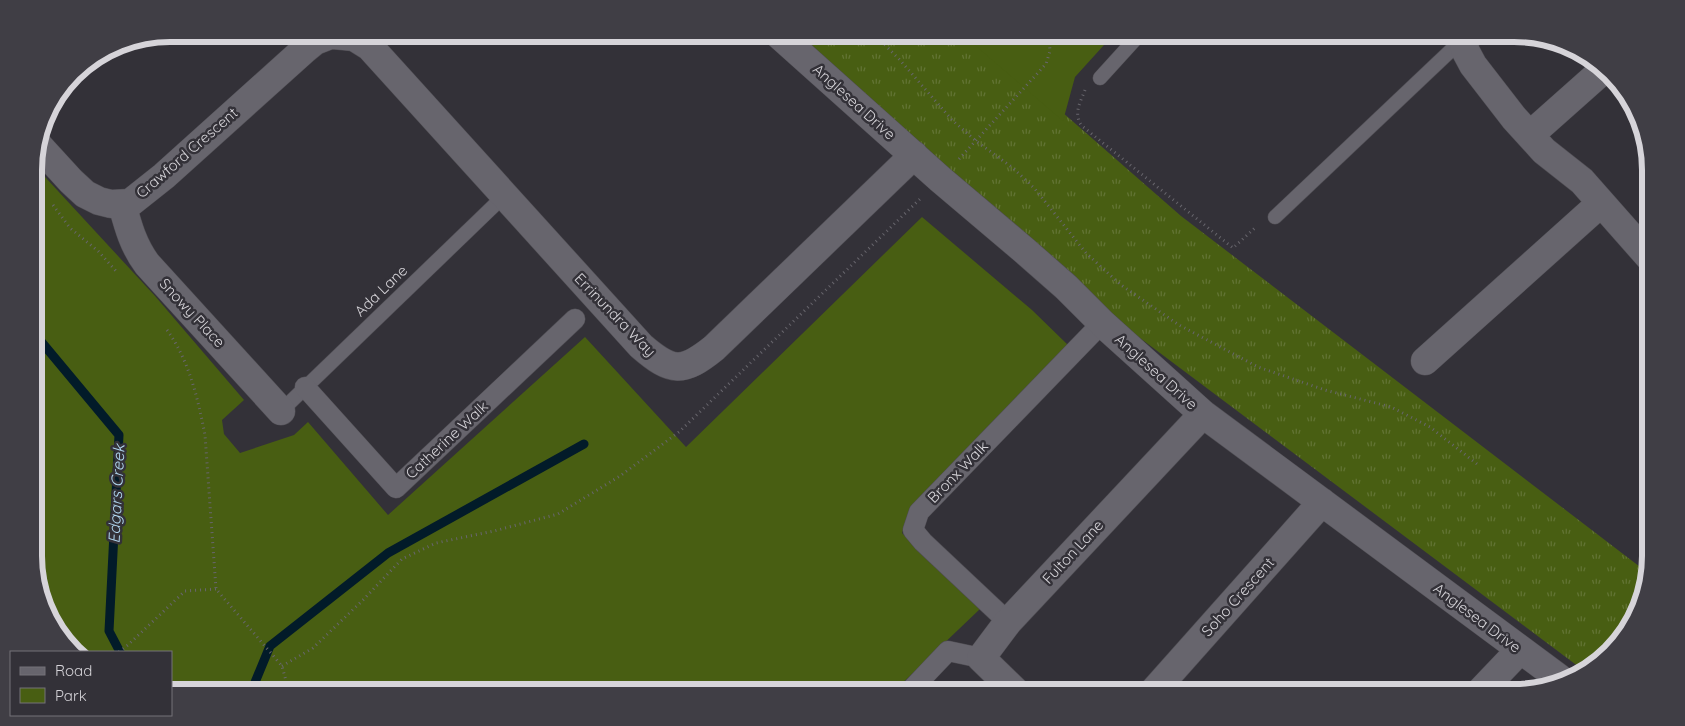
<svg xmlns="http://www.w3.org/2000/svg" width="1685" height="726" viewBox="0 0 1685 726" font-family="Quicksand,sans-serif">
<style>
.grass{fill:url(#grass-tufts)}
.park{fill:#485e12}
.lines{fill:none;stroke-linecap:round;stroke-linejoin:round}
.stream{stroke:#021b29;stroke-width:9}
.service-casing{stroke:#4f4d53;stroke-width:15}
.pedestrian-casing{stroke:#4f4d53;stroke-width:21}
.minor-casing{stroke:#4f4d53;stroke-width:29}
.path{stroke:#68666d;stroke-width:3;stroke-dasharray:1 4;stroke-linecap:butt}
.service{stroke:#67656d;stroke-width:14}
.pedestrian{stroke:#67656d;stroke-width:20}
.minor{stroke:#67656d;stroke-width:28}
.labels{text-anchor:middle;stroke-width:5;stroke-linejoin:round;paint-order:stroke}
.street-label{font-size:15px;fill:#d6d4d9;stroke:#333138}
.water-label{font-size:16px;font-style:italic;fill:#b2d9f2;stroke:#333138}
.rim{fill:none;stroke:#d6d4d9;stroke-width:6}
</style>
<defs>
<pattern id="grass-tufts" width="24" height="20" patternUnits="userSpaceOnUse" patternTransform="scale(1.25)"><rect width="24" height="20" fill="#485e12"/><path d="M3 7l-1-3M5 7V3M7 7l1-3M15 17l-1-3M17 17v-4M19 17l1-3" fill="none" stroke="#627434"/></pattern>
</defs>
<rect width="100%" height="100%" fill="#333138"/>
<path class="grass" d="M795,34H973L1181,216L1648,573L1641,607L1597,664L1583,670L1100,308Z"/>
<path class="park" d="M962,34H1114L1075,77L1063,121Z
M34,165L155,296L244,400L222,420L224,434L240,453L294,435L308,422L388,515L585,337L686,447L922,217L1032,310L1069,346L911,508L902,533L980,609L893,692H171V652H80L62,639L35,573Z"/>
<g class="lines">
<path class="stream" d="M34,333L119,435L109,631L120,652
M251,692L270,646L388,553L584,444"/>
<g class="service-casing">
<path id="service" d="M1100,78L1140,34
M1275,217L1464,38
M281,411L505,195"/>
</g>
<g class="pedestrian-casing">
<path id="pedestrian" d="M305,387L396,488L575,319
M1008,622L923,542L913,530L919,512L1102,323
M909,692L948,651L981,658"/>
</g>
<g class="minor-casing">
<path id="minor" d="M778,34L940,179L1025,251L1066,287L1102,323L1203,414L1559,678
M1464,34L1465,50L1473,65L1514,118L1544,151L1582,181L1650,258
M333,35L354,37L370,47L641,346C672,373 683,373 714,348L914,155
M1530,135L1602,71
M38,145L71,181L85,194L99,201L111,204L130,203L164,176L304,50L315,41L333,34
M122,204C128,226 133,245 147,264L281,411
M1425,361L1601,203
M1016,692L981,658L1008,622L1203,414
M1153,692L1322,502
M1480,692L1520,650"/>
</g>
<path class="path" d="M874,34L899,59L952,120L976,141L1013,168L1035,189L1086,253L1121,285L1179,325L1258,367L1325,390L1391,407L1430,427L1477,464
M1085,90C1080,103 1073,114 1082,126L1233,248L1257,226
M959,159L1046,64L1050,51L1049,34
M53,205L70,228L98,251L116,271
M167,330C189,360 198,399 205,435L216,589L282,666L289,692
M119,652L128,645L185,591L216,589
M282,666L313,648L363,600L402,559L436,543L494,531L558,514L620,476L679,432L920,199"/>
<use href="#service" class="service"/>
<use href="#pedestrian" class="pedestrian"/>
<use href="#minor" class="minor"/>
</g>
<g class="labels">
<g class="street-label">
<text transform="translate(854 102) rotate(42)" y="5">Anglesea Drive</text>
<text transform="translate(187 153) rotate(-41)" y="5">Crawford Crescent</text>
<text transform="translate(381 291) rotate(-44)" y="5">Ada Lane</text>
<text transform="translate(192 313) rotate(47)" y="5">Snowy Place</text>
<text transform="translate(615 315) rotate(46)" y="5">Errinundra Way</text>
<text transform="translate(1156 372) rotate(42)" y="5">Anglesea Drive</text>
<text transform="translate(447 440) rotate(-43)" y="5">Catherine Walk</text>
<text transform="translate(958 472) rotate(-46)" y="5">Bronx Walk</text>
<text transform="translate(1073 552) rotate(-47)" y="5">Fulton Lane</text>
<text transform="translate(1238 597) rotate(-48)" y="5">Soho Crescent</text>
<text transform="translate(1477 618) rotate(37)" y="5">Anglesea Drive</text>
</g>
<g class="water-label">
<text transform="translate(116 494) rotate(-87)" y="6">Edgars Creek</text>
</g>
</g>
<path d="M0 0H1685V726H0ZM170 42H1514A128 128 0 0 1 1642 170V556A128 128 0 0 1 1514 684H170A128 128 0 0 1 42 556V170A128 128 0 0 1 170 42Z" fill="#403e45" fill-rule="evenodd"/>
<path class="rim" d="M170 42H1514A128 128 0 0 1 1642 170V556A128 128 0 0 1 1514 684H170A128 128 0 0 1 42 556V170A128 128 0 0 1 170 42Z"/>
<rect x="10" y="651" width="162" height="65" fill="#333138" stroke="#747278"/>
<rect x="20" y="667" width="25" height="8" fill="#67656d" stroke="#747278"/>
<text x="55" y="676" font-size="15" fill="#d6d4d9">Road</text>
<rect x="20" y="688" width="25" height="15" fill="#485e12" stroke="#747278"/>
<text x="55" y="701" font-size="15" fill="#d6d4d9">Park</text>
</svg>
